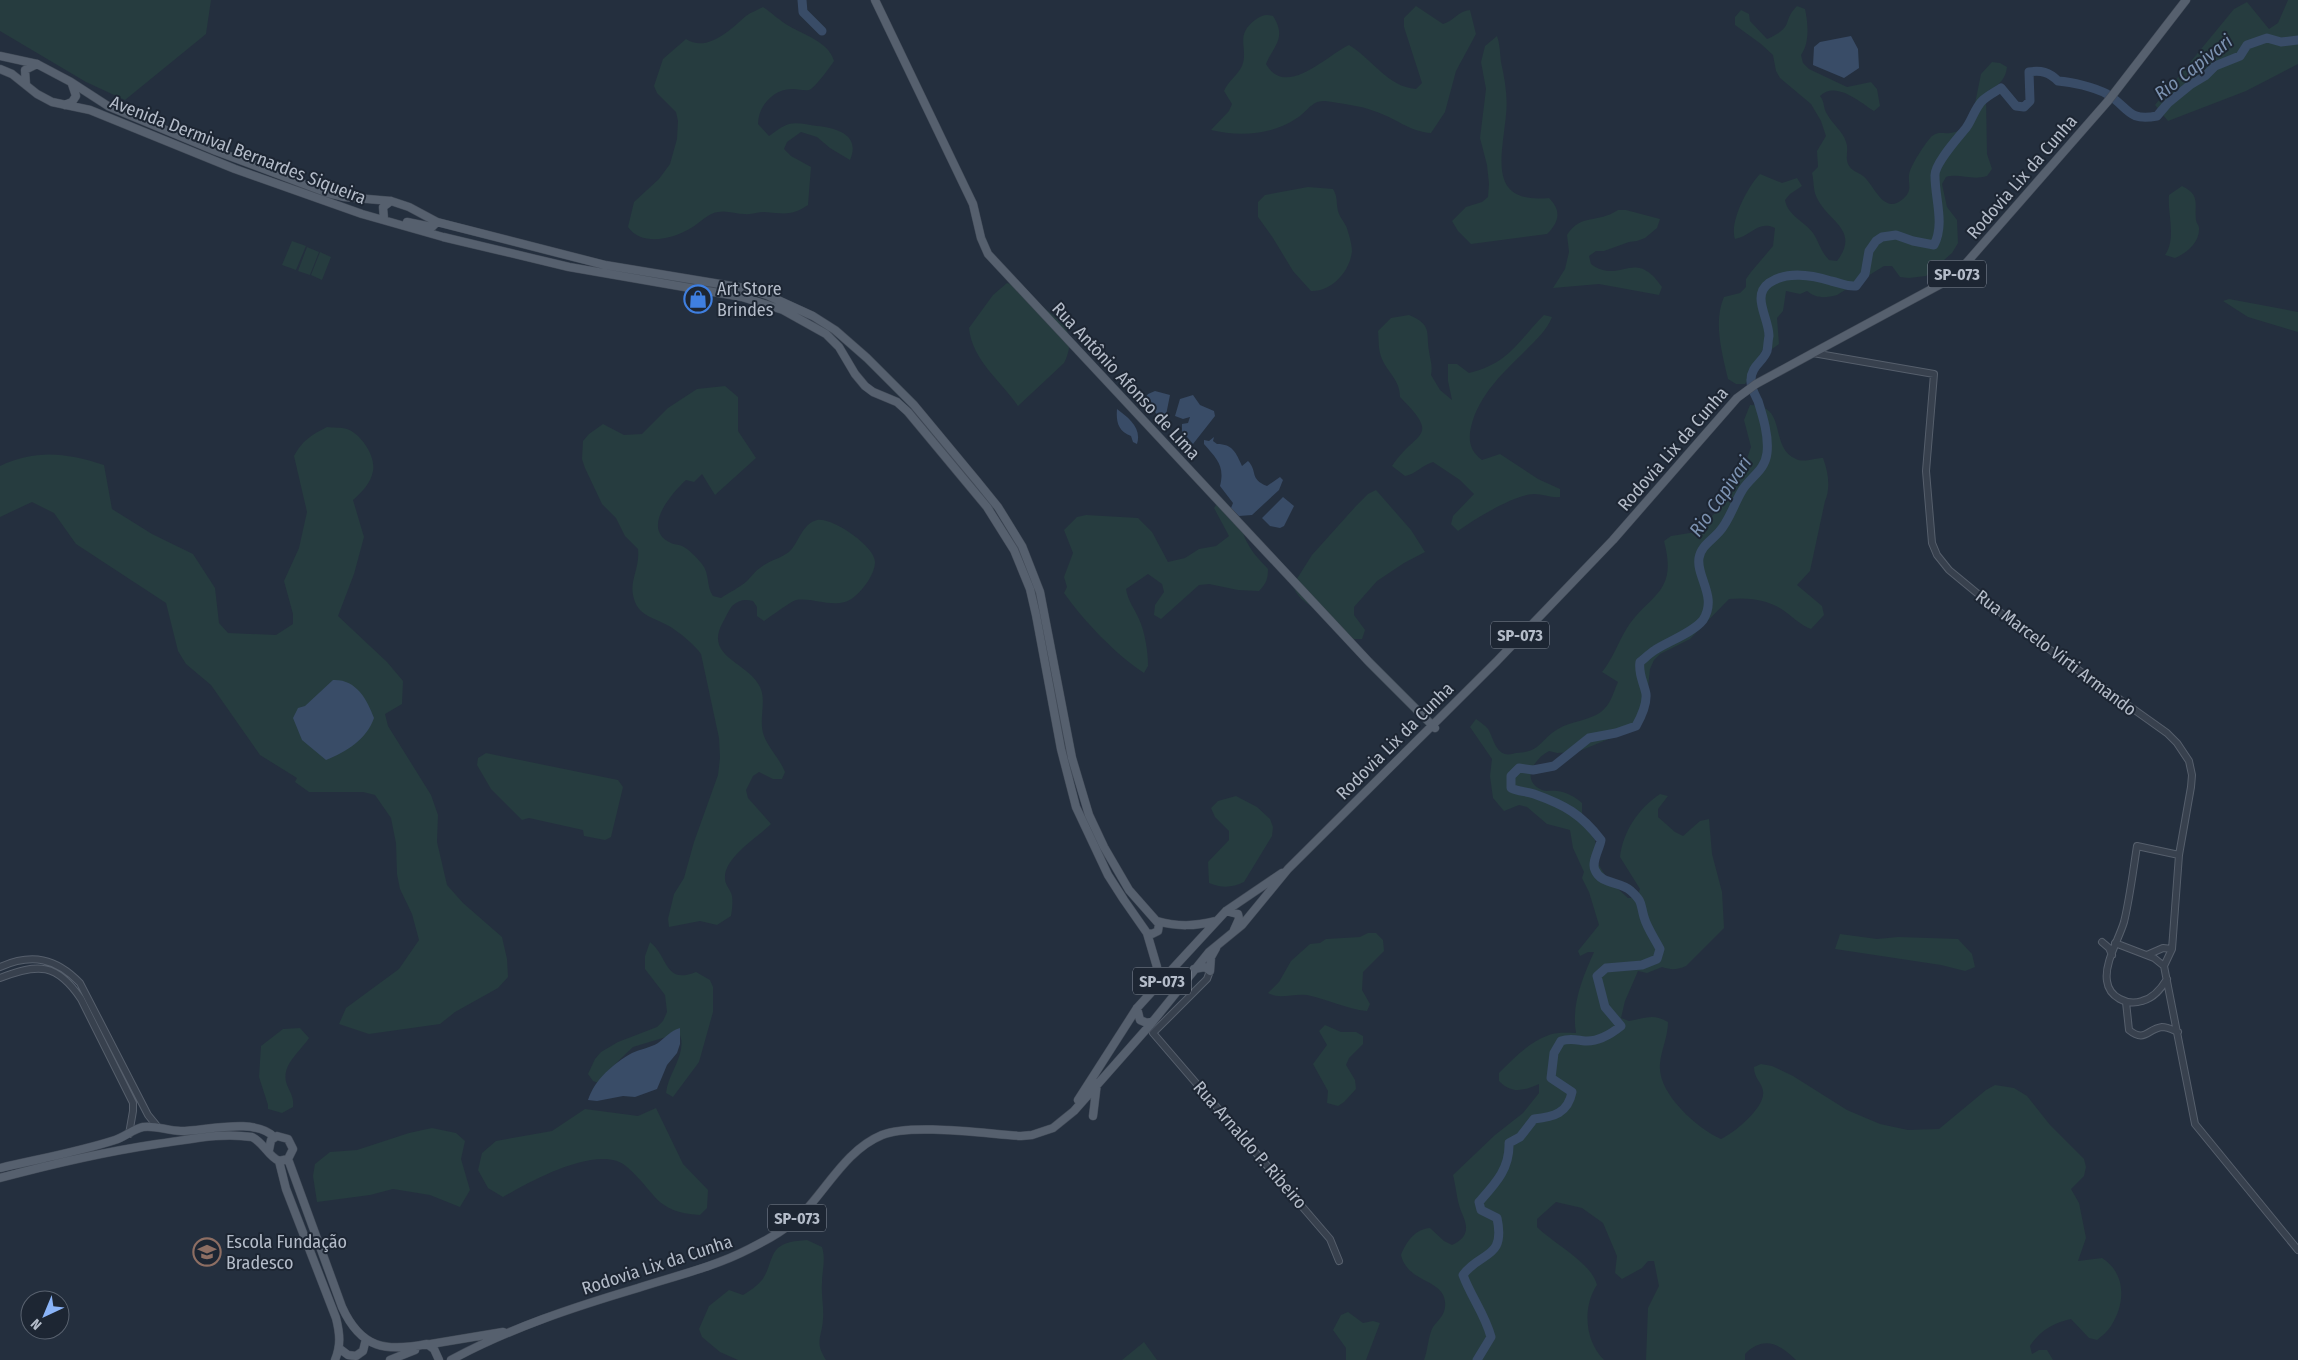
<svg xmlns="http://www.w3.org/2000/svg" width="2298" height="1360" viewBox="0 0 2298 1360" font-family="'Fira Sans Condensed',sans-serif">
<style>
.green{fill:#263c3f}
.water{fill:#394c67}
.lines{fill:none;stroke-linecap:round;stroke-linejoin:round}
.river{stroke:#394c67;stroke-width:9}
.minor-casing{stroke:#565f6c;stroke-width:8}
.major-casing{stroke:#414a57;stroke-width:9}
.minor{stroke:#38414e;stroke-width:6}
.major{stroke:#56606e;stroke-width:8}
.labels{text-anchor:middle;stroke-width:4;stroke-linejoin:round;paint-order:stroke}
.shield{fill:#1d2633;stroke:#878f9c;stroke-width:1}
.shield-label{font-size:16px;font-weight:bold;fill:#b4bcc9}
.street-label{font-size:18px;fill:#b4bcc9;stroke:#1d2633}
.poi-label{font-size:18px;fill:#b4bcc9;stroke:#1d2633;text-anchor:start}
.water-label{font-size:19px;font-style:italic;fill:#7c92b1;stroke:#1d2633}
</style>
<rect width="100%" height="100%" fill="#242f3e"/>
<path class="green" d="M0,0H211L206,34L125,100L86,82L0,31Z
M2288,0H2298V64L2246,91L2168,121L2155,105L2234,9L2247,2L2269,29L2278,23Z
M1416,6L1443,24C1454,21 1458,11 1470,10L1476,34L1456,71L1445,112L1431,133C1410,132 1394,117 1374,111C1362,106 1339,103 1325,101C1312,100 1307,112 1297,118C1273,135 1239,137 1211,130L1229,111L1232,104L1224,91C1228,81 1238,75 1242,66C1249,48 1234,36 1255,20C1262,15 1266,14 1273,16C1287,38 1274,45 1266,64C1286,99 1327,55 1349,45C1372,59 1388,87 1416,89L1422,83L1404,27V18Z
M1797,6L1805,9C1808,23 1810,43 1801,55L1803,63L1809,69L1847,87L1871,82L1877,89L1880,106L1874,111C1861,103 1836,80 1820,96C1825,102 1823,108 1827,114C1832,124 1843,131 1846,142C1849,149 1845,157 1848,164C1851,171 1858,172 1863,176C1874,184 1883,216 1903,199C1913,190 1908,185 1909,175C1910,166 1926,142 1932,136C1939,131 1943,134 1950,133C1958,132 1965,128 1971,123L1981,74L1992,62L2000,63L2007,67C2006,78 1999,86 1989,90L1986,98L1987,154L1992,169L1987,176C1972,181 1960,173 1946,177L1942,184L1947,207L1957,220L1958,243L1952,253L1926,276L1909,278L1900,277L1892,266H1884L1837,295C1825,298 1817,299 1807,291L1800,294L1786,291L1783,311L1777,318L1779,344L1772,349L1765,346C1756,358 1755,373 1745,384H1736L1728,379C1722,353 1713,322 1724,297L1740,293L1746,287V279L1751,272L1773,246L1775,228C1758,220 1750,237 1735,239C1729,222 1748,186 1760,174L1782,183L1797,178L1802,186L1790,194L1785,200C1788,216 1804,221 1813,233C1819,242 1821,252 1829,260L1837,261C1861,229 1827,222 1816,196C1813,189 1814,180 1812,173L1818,167L1817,151L1826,136L1821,121L1811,104L1780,78L1776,71L1773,55L1761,44L1735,25V17L1741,10L1749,14L1750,21L1767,39C1796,26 1781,22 1797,6Z
M763,7C772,13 780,21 789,26C804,35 829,42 834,61C830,67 815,88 809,90C804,91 798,89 793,89C774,88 758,106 758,124L769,136C775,132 782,126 789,124C798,122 808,125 817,126C837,128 861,135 850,160L830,148L817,137L801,132L787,142L784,149L791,156L811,167L808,205C790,217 783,213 764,212C758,212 751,215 745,214C736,214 726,210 718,212C708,213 700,223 691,228C673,239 642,247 628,227L634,202L659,179L670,164L677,139L678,121L676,112L657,93L654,86L663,59L686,39C707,53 730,30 746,16C751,12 758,10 763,7Z
M1497,36C1500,45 1500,53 1501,62C1505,80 1508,97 1506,115C1502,157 1487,204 1549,198C1562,211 1559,222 1547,234L1471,244L1458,231L1452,221L1466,207L1482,202L1488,197L1489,184L1487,165L1480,138L1486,89L1481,62L1485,46Z
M2182,186C2201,195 2194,204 2196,220C2196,223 2199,225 2199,228C2200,242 2187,253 2175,258L2165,255C2177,238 2167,212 2169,195Z
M1308,187L1333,189C1338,197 1336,203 1338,211C1340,219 1347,224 1348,232C1350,238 1352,246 1352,251C1350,272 1331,292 1311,291L1293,271L1273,238L1258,217V202L1265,195Z
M1618,210H1626L1660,219L1657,228L1645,238L1637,241L1629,242L1604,251H1596L1589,256L1591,264C1621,286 1634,246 1662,287L1659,295L1599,284L1553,288L1565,269L1569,252L1567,235C1581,213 1597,224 1618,210Z
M292,241L306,246L296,270L282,265Z
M307,247L319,252L310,275L298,271Z
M320,252L331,257L322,280L311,275Z
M1007,283C1020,287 1063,320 1068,333C1072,341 1068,356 1064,363L1018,406C1001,381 972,360 969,328L993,295Z
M2229,299L2298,312V332L2248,317L2223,301Z
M1409,315C1432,325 1426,331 1429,351C1430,360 1433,365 1431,375L1440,390L1452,400L1448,381V364H1457L1469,373C1510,363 1517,342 1544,315L1552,317C1547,330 1536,340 1526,350C1504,372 1479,394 1471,427C1468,441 1470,451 1482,460L1500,454L1538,479L1560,489V497C1551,498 1543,494 1534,494C1513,495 1475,519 1458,531L1451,524L1453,516L1474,494L1460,480L1433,462C1422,465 1416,474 1405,476L1392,466C1416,430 1442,439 1400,397C1400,380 1388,373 1382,359C1378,350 1379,341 1378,331L1391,318Z
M725,386L738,397V431L756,458L715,495L702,474L694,482L686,480C672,493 640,529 671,543C674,545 678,544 682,546C689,549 697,558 702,564C710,574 706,586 713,596L721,598C730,592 739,588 747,581C751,577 755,571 760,568C769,560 781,559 790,551C799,542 802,524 817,520C832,517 875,546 875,562C875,574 863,590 854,597C837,611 815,597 796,600C790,602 770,617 764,621L757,616V607L753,601C744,599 739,600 732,606C728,611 726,617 723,622C703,657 748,662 760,687C767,701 758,721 764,736C769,749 780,759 785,772L782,779H773L759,772L753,776L746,790L748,798L771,824C758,837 723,858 725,879C725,885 731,890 732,896C733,902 732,910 731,916L717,925L700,921L669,927L668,919L674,894L684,878L694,842L718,775L720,758L719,738L701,654C695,645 679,632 669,626C653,617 637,616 633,595C630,579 640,568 638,549L625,536L616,518L602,504L585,468L582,459L583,441L589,434L603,424L624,435L642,434L668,408L697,389Z
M1750,405C1789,405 1768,447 1796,459C1803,463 1815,458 1823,458C1828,471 1831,488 1825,501L1810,571L1797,585L1822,606L1824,615L1811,629C1801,625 1795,619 1787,613C1771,600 1750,597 1729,599L1690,639L1660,654L1654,660L1650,669L1645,716L1633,729L1577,752L1557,753L1549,751C1534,759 1520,780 1542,790C1547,792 1552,790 1557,791C1567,792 1575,797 1582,803V821L1595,840L1597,862L1608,880L1628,898H1636L1640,889L1620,857C1623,831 1639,808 1660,794L1668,796L1658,809V817L1675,832L1683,836L1700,821L1709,819L1712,854L1722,892L1724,928L1686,966C1677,970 1671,970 1662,967L1647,973L1638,971L1625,1001L1621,1018L1629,1021C1644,1018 1654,1013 1668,1022C1668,1037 1661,1050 1660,1064C1657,1093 1697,1128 1721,1139C1734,1133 1766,1107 1763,1091C1762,1082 1754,1079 1754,1067L1761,1064L1772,1066L1793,1076L1847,1110L1880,1124L1908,1130L1939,1129L1986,1090L1995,1085L2014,1088L2027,1096L2050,1125L2084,1159L2086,1167L2084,1176L2071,1189L2079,1203L2086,1238L2078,1261L2102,1258C2126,1273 2126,1303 2111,1326C2108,1331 2102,1336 2097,1340L2089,1338L2071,1319C2054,1323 2040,1330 2030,1346L2032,1354L2039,1350H2047L2053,1360H1796C1780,1344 1764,1335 1745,1354V1360H1646L1648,1308L1659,1286L1654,1261H1648L1642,1268L1622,1279L1615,1273L1617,1256L1603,1223L1582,1208L1556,1202L1537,1219V1227C1553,1243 1592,1263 1597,1285C1582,1307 1585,1341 1604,1360H1424C1428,1350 1428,1336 1433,1327C1438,1320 1444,1316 1445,1307C1448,1278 1408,1285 1401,1255C1406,1242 1415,1229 1430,1228L1444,1241L1452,1245C1470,1237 1468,1226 1461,1211C1457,1201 1456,1187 1453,1175L1495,1135L1523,1113L1539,1093V1084C1523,1091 1512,1094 1499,1081V1073C1514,1058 1529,1042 1549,1035C1557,1032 1568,1033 1576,1033C1571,1004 1583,977 1594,952H1588L1580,956L1578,951L1599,925L1589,892L1582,878L1584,872L1573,848L1570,830L1547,824L1527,807L1519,805L1504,811L1493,798L1490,776L1492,759L1470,727L1476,719C1480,722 1485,725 1488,729C1493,737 1495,751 1505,754C1509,755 1512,754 1516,753C1542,752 1540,739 1558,729C1571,721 1588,721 1601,712C1611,704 1613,693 1618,682L1602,672C1613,659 1618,642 1627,628C1650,593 1678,594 1664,541L1671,536L1696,532L1715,513L1723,497L1745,464L1751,447L1744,420Z
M327,427C333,428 341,427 347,429C361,434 376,456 373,471C371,483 362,492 353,500L364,537L354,574L338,616L387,662L403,681L402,704L385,714L388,726L431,795L438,815L437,842L447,885L463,903L502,937L507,959L508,977L498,988L455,1012L440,1024L369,1034L339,1024L346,1008L399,969L419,940L412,914L400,889L397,874L396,843L391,818L375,795L363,792H309L295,782L297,778L260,755L211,685L186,664L178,651L166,603L76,544L54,513L32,502L0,517V466C37,449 66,453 104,465L112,509L152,534L193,554L215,588L219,623L228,633L276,635L293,624V614L284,581L299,548L307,512L294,456C302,441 311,435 327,427Z
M1376,490L1411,530L1425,552L1404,563L1377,581L1354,607V615L1365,630L1362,639H1354C1346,634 1340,626 1333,620C1319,609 1298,603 1293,585L1312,555L1356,506L1368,494Z
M1218,502C1247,514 1236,523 1248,544C1253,554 1261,561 1268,569C1268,579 1266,584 1259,591L1238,590L1209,584L1199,585L1161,619L1154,615L1155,605L1164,592L1162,584L1148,574L1126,589C1128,601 1134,608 1139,619C1145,632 1148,652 1148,666L1144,673C1115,654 1084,621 1064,593L1067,587L1064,577L1073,553L1064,530L1077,517L1086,515L1138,518L1152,532L1168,562L1185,558L1199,549L1216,546L1229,536L1214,508Z
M486,753L618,780L623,787L611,837L605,840L584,836L583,830L529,818L522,820L491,789L477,765L478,758Z
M1236,796L1257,807L1270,819L1273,827L1272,836L1244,882C1232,888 1221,888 1209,883L1208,862L1229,840V831L1215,817L1211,808L1218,801Z
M1368,933H1376L1383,940L1384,951L1363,972L1362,990L1370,1004L1367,1011C1346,1009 1327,999 1307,995C1293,993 1280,1000 1268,993L1279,982L1291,961L1310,944L1320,943L1326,939L1360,937Z
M1840,934L1877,939L1898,937L1958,939L1972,954L1975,967L1965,971L1941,965L1835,949Z
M650,942C669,957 664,985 696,972L710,980L713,987V1012L699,1062L673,1097L666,1093C668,1072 690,1051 678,1031L666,1037L633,1047L609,1070L601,1084L593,1081L588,1074L595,1059L601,1052L618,1042L657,1027L663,1021L667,1012L665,995L645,969V956Z
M1325,1025L1341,1032H1356L1363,1036V1044L1349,1058L1346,1065L1355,1080L1356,1089L1344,1102L1338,1106L1327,1103L1328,1091L1313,1064L1327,1045L1319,1031Z
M300,1028L309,1038C299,1053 280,1066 287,1085C291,1094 294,1098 293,1107L282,1113L268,1109V1105L259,1077L261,1046L283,1029Z
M656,1108L683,1164L708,1190L707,1208L700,1215C654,1212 657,1193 627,1167C600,1142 529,1182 503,1197L488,1188L478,1170L482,1153L496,1141L552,1131L585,1109L638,1116Z
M432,1128L456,1133L465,1141L461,1159L470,1190L460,1207L430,1195L393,1189L370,1195L317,1202L313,1176L315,1164L330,1152L357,1150L409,1133Z
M807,1240L822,1247C826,1260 822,1270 822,1283C821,1295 824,1307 823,1319C822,1338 814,1341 826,1360H738L720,1352L702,1337L699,1329L709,1306L729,1290L743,1295C750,1291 757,1286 762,1280C768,1272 769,1263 773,1255C779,1242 794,1241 807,1240Z
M1348,1312L1363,1323L1373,1321L1380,1323L1366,1360H1346V1348L1333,1330L1341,1315Z
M1144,1342L1157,1360H1122Z"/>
<path class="water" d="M1851,36L1858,49L1859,68L1844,78L1813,65L1814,47L1820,42Z
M1155,391L1170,395L1166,415L1162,417L1158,416L1145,398L1148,394Z
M1193,395L1200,405L1214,411L1215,416L1193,444L1182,431V424L1188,423L1190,417L1183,419L1175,416L1180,399Z
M1117,409C1129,418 1142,428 1137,444L1133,442L1131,436C1118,431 1116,422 1117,409Z
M1214,437L1213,441L1217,444C1233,444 1236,453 1242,466L1248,461C1258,471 1249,479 1267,486L1280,477L1283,480L1279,490L1252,515L1239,516L1231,508L1233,503L1220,486C1225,466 1217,459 1204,444V440L1209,441Z
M1283,497L1294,506L1284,526L1280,528L1270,526L1262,518Z
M333,680C356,679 367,699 374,718C367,739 346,752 326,760L302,740L293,718L298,708L305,706Z
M680,1028V1044L677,1053L667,1065L657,1089L635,1097L623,1096L597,1101L588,1100C595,1079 613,1064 632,1053C640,1049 650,1048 658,1043C666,1037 670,1031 680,1028Z"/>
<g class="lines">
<path class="river" d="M802,0L803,12L822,31
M1477,1360L1491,1337C1485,1314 1471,1297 1463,1275C1480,1251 1506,1260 1497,1218L1481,1210L1479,1202C1495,1184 1510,1169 1509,1143L1520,1137L1534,1119C1554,1117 1568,1113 1572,1092L1551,1078L1554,1053L1561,1041C1570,1038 1576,1040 1585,1041C1599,1042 1611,1034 1621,1026L1605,1007L1597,976L1606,968L1642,965L1657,959L1660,949C1655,939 1647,928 1644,917C1640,903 1643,902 1631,891C1621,881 1601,885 1595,870C1591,862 1600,848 1601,840C1581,814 1565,805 1534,794C1526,791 1519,792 1511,788V776L1519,768L1533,770L1554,766L1589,738L1616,733L1636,726C1641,717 1647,705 1646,694C1644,683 1638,674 1640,662C1645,658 1650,653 1655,650C1667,642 1694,632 1703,620C1718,597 1696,577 1699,558C1701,546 1711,541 1719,532C1730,520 1734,503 1743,489C1752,476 1765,470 1767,453C1769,436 1763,417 1758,401C1755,395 1750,386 1751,380C1751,366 1763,362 1767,351C1768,346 1768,340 1769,336C1769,318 1751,296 1769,283C1786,271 1812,275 1831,281C1841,283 1846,287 1856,286L1865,274L1869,251L1876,241L1882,237L1896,235L1913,241L1934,245C1945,224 1935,199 1935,176C1934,164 1958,138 1966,128C1972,120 1975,108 1982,101C1987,96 1995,92 2001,88L2016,106L2024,107L2030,101L2029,72C2041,70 2049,72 2058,81C2072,82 2094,87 2107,94C2129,107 2127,122 2157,116L2168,103L2190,85L2205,76L2215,66L2240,56L2247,45L2267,38L2281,42L2298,40"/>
<g class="minor-casing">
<path id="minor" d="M1813,353L1934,374L1926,471L1932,543L1937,555L1949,570L2018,627L2167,733L2177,743L2189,761L2192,775L2191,787L2179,855L2172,949L2164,966L2195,1124L2298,1250
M2102,942L2109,948L2112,955
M2115,943L2154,958L2164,966
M2147,955L2163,948L2172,949
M0,967C32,953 56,958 80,983L148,1115L157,1126
M1210,971L1207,979L1153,1033L1330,1239L1339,1261
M0,978C38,963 57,963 81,999L133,1103V1111L129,1134
M2167,979C2161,989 2154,998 2142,1001C2127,1006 2109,997 2107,981C2104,963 2119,939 2124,922C2130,897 2133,871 2137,846L2179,855
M2126,1002L2129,1030C2145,1043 2147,1029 2162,1027C2168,1027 2173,1030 2178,1032"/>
</g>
<g class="major-casing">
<path id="major" d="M875,0L973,204L981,238L988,254L1369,662L1435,728
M0,56L37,64L71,82L108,106L216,151L328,193L344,197L391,201L409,207L437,222L605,265L744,288L767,295L813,316L835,330L867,358L914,405L977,481L998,507L1022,546L1040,592L1072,758L1089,815L1104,847L1129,890L1159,924L1158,931L1152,934L1147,933L1124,900L1108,875L1076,807L1061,749L1036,615L1030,589L1014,550L987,507L908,412L897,402L873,392L865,386L855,374L839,347L826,334L783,310L742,297L569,267L443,237L362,214L235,169L90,110L52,102L37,94L12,74L0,69
M26,85L25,70L37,64
M65,105L72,102L76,96L72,84
M384,219L383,207L391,201
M407,222L432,227L437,222
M1226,911L1238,914L1239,919L1234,930
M1157,921C1178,927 1195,926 1216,921
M1147,933L1157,967L1156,988
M1194,969L1205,967L1210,971L1211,957L1216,948
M1137,1008L1140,1020L1147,1023L1153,1021
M1078,1100L1137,1008L1177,964L1226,911L1282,873
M1093,1116L1097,1083
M288,1159L342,1307C361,1349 386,1352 427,1344L434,1349L439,1360
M279,1161L286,1189L336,1318C340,1334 341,1345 335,1360
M0,1168C38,1159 78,1152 115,1140C125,1137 133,1129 143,1127C156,1125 167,1131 181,1131C205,1131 255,1117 274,1137
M0,1178C52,1164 104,1152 157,1144C189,1140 219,1132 252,1137C264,1143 268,1156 279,1161L288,1159L293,1149L288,1139L277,1136L271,1140L269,1150
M425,1345L503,1332
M340,1349L348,1355L356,1356L363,1351L366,1339
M390,1360L415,1350
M451,1360C510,1328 574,1307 638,1288C675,1276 714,1267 749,1249C769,1239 789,1228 805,1211C829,1185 848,1149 882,1135C912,1123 987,1134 1021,1136L1032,1135L1053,1128L1074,1111L1150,1025L1209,952L1242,925L1288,869L1497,661L1613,540L1737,398L1756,384L1813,353L1954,277L2108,101L2186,0"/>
</g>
<use href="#minor" class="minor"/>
<use href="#major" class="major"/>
</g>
<defs>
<g id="shop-ring" transform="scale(1.4375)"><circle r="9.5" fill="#1d2633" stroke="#3f7fe0" stroke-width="1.5"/><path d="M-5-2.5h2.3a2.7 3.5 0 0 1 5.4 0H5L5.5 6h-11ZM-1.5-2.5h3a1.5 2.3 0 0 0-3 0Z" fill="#3f7fe0"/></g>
<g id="school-ring" transform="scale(1.4375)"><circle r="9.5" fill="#1d2633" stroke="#8d6e63" stroke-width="1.5"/><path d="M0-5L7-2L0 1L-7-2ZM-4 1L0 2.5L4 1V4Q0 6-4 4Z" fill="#8d6e63"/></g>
</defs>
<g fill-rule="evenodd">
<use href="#shop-ring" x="698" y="299"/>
<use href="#school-ring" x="207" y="1252"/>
</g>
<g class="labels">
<g class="shield">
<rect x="1928" y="260.5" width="58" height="27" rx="4"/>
<rect x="1491" y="621.5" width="58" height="27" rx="4"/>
<rect x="1133" y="967.5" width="58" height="27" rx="4"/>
<rect x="768" y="1204.5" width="58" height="27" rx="4"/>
</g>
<g class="shield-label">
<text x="1957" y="280">SP-073</text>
<text x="1520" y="641">SP-073</text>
<text x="1162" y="987">SP-073</text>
<text x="797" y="1224">SP-073</text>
</g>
<g class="street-label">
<text transform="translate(238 150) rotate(21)" y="6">Avenida Dermival Bernardes Siqueira</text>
<text transform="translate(2022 177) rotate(-49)" y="6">Rodovia Lix da Cunha</text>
<text transform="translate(1126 381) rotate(47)" y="6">Rua Antônio Afonso de Lima</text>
<text transform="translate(1673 449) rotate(-49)" y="6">Rodovia Lix da Cunha</text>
<text transform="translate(2056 653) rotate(37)" y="6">Rua Marcelo Virti Armando</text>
<text transform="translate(1395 741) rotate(-45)" y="6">Rodovia Lix da Cunha</text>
<text transform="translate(1250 1145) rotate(49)" y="6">Rua Arnaldo P. Ribeiro</text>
<text transform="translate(657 1265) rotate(-18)" y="6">Rodovia Lix da Cunha</text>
</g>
<g class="poi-label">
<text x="717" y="295">Art Store<tspan x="717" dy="21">Brindes</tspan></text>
<text x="226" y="1248">Escola Fundação<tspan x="226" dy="21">Bradesco</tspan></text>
</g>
<g class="water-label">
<text transform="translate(2193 67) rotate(-38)" y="7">Rio Capivari</text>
<text transform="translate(1720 496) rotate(-55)" y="7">Rio Capivari</text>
</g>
</g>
<g transform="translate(45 1315) rotate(224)"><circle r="24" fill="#1d2633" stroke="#59626f"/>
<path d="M0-4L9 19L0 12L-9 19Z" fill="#8ab4f8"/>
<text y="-8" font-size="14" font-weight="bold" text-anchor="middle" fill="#b4bcc9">N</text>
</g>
</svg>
